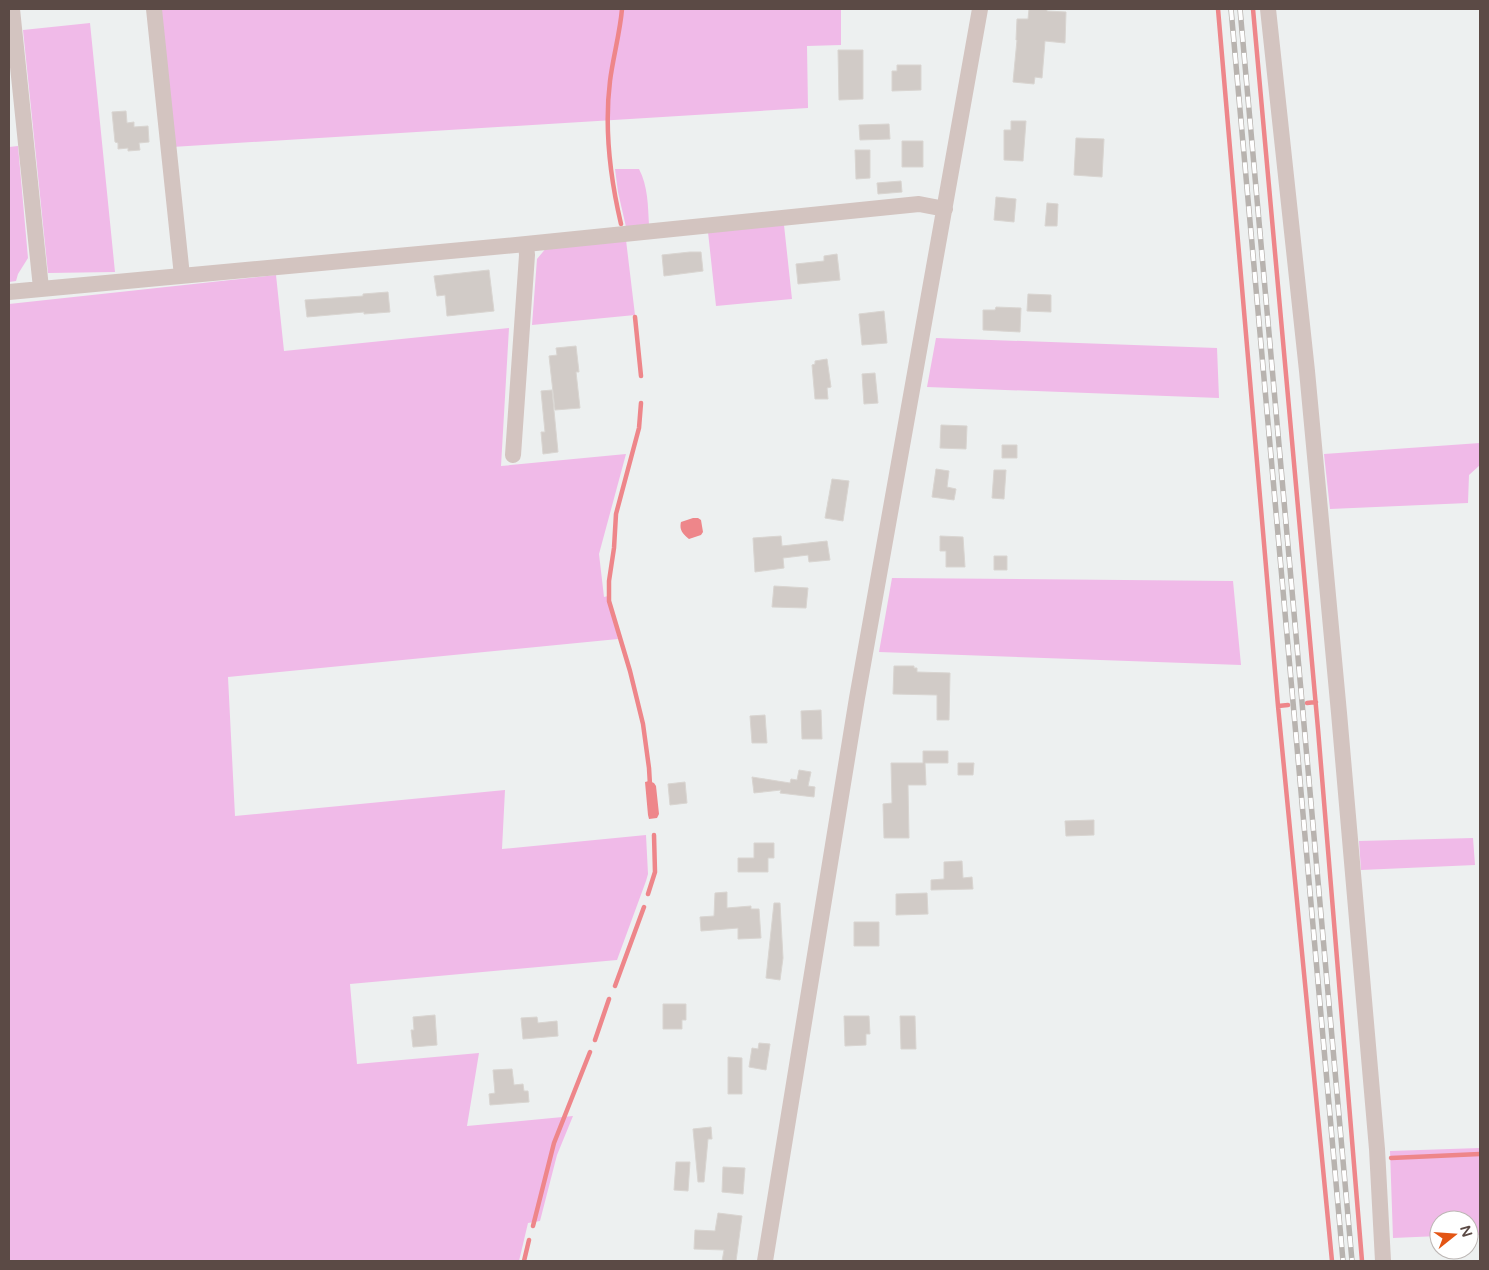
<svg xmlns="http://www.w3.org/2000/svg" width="1489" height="1270" viewBox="0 0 1489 1270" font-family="'Varela Round',sans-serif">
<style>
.green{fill:#f0bae8}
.water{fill:#ee868a}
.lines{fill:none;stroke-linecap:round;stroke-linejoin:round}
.stream{stroke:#ee868a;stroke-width:4.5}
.building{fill:#d1cbc7;stroke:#d9d5d1}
.minor{stroke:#d3c4c0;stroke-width:16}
.rail-casing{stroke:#b8b3af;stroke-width:5.5}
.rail{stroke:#fff;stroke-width:4;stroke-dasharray:11;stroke-linecap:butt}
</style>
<rect width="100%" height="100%" fill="#edf0f0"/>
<path class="green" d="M157,9H841V45L807,46L808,108L172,147Z
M90,23L115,272L48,273L23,30Z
M18,146L28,258L18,274L16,281L9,282V147Z
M615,169H639C648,186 648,206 649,225L626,227L618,192Z
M784,225L792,299L716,306L708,232Z
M626,240L635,315L532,325L537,259L547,247Z
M276,275L284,351L509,328L501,466L626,454L599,554L604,597L608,596L618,639L228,677L235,816L505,790L502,849L646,835L648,874L646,881L617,960L350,984L357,1064L479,1053L467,1126L573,1116L557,1155L540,1221L528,1223L519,1261H9V304Z
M936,338L1217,348L1219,398L927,387Z
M1480,443V465L1469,475L1468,503L1330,509L1324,454Z
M892,578L1233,581L1241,665L879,652Z
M1473,838L1475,865L1361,870L1359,841Z
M1480,1148V1235L1469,1236V1220H1439V1236L1393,1238L1390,1151Z"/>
<path class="water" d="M693,518H698L701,520L703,532L701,535L689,539C683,534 679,530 681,522Z
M649,781L654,783L656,786L659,814L657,818L649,819L648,815L645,782Z"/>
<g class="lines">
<path class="stream" d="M1218,9L1278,706L1332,1261
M1253,9L1318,729L1362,1261
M621,224C610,177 604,129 610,81C613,57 620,33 622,9
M635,317L641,376
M641,403L639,428L616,514L614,548L609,581V601L630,671L643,724L649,768L650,785
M1307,703L1316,702
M1278,706L1288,705
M648,894L655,872L654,835
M615,986L644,907
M595,1040L609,999
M1391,1158L1480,1154
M533,1226L554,1143L590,1052
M524,1261L529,1240"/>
</g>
<path class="building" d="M1029,9H1047V11L1066,12L1065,43L1045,41L1042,78L1035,77L1034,84L1013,82L1017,40H1016L1017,19H1028Z
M838,50H863V99L839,100Z
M897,65H921V90L892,91V71H897Z
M126,111L127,123L134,122V127L148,126L149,142L139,143L140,150L128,151V148L118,149V143L115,142L112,112Z
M1011,121H1026L1023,161L1004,160V130H1011Z
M889,124L890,139L860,140L859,125Z
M1076,138L1104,139L1102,177L1074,175Z
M902,141H923V167H902Z
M855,150H870V178L856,179Z
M901,181L902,192L878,194L877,183Z
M996,197L1016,199L1014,222L994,220Z
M1047,203L1058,204L1057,226H1045Z
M690,252H701L703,271L664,276L662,255Z
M837,254L840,280L798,284L796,264L824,261V256Z
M489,270L494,311L447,316L445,295L437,296L434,276Z
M388,292L390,312L364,314V312L307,317L305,300L363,296V294Z
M1028,294L1051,295V312L1027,311Z
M996,307L1021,308L1020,332L983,330V310H995Z
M884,311L887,343L862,345L859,314Z
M576,346L579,372H576L580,408L555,410L549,356L557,355L556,348Z
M827,359L831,387L827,388L828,399H815L812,365L815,364V361Z
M875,373L878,403L864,404L862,374Z
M552,390L558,452L543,454L541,432H545L541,391Z
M941,425L967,426L966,449L940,448Z
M1002,445H1017V458H1002Z
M936,469L949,471L947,487L956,489L954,500L932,497Z
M994,470H1006L1004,499L992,498Z
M832,479L849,481L843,521L825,518Z
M781,536L782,546L827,541L830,560L809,562L808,555L783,558L784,568L755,572L753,538Z
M940,536L963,537L965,567H946V551H940Z
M994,556H1007V570H994Z
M774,586L808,588L806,608L772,607Z
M894,666H914V668H917V672L950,673L949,720H937V695L893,694Z
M821,710L822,739H802L801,711Z
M765,715L767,743H752L750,716Z
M923,751H948V763H925L926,785H908L909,838H884L883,804L892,803L891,763H923Z
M958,763H974L973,775H958Z
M799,770L811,772L808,786L815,787L814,797L780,793L781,790L754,793L752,777L790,783L791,779L797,780Z
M685,782L687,803L670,805L668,784Z
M1094,820V835L1066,836L1065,821Z
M754,843H774V858H768V872H738V858H754Z
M962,861L963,878L972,877L973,889L931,890V880L944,879V862Z
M727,892V908L751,906V909H759L761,938L738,939V928L701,931L700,917L714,916L715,893Z
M927,893L928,914L896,915V894Z
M774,903H780L783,958L780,980L766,978Z
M854,922H879V946H854Z
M663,1004H686V1020H682V1029H663Z
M435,1015L437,1045L413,1047L411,1030H414L413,1017Z
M844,1016H869L870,1034H866V1045L845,1046Z
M900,1016H915L916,1049H901Z
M537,1017L538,1023L557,1021L558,1036L523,1039L521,1018Z
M759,1043L770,1044L766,1070L749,1067L752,1048L758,1049Z
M728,1057L742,1058V1094H728Z
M512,1069L514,1085L523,1084L524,1091H528L529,1102L490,1105L489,1094L495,1093L493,1070Z
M711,1127L712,1139H708L704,1182H698L693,1129Z
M676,1162H690L688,1191L674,1190Z
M723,1167L745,1168L743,1194L722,1192Z
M718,1213L742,1216L736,1261H722L724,1250L694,1249L695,1230L715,1231Z"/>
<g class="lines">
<path class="minor" d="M12,9L41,288
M154,9L182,276
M1268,9L1307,371L1339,713L1377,1149L1383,1261
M9,292L526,244L919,204L945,209
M513,455L527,255L526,244
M765,1261L857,698L980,9"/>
<g class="rail-casing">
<path id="rail" d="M1231,9L1343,1261
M1240,9L1352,1261"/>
</g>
<use href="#rail" class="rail"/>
</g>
<rect width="1489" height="1270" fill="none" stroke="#5b4a45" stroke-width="20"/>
<g transform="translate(1454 1235) rotate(73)"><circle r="24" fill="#ffffff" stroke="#bdb7b5"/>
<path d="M0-4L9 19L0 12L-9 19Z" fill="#e35514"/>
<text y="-8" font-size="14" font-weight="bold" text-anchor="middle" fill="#5b4a45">N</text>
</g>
</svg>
